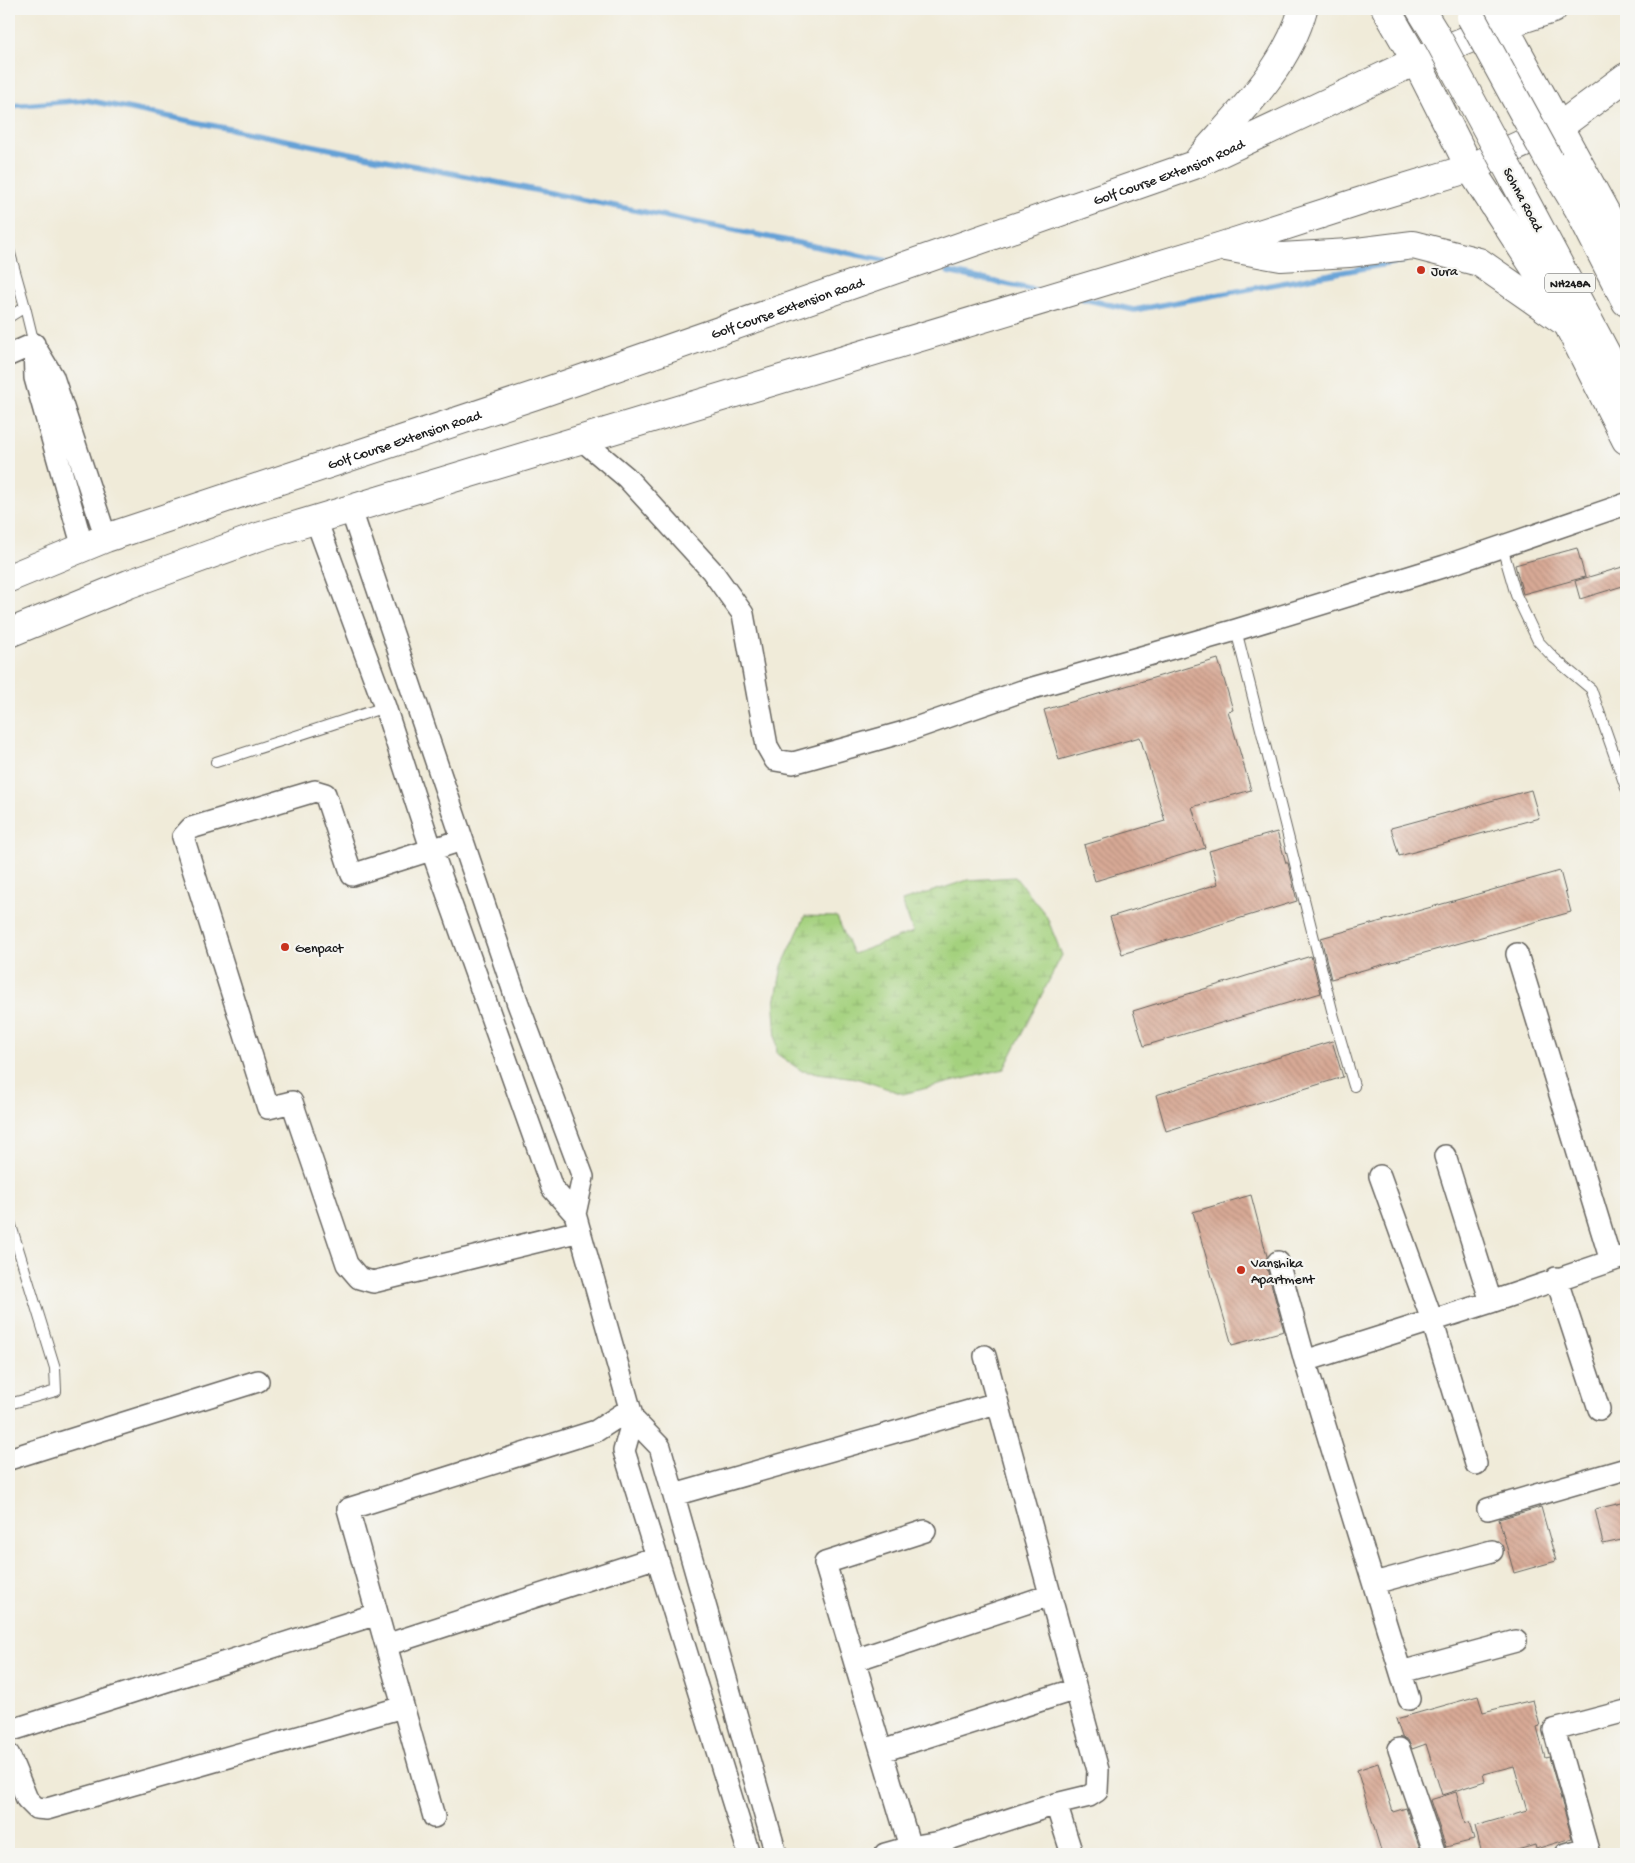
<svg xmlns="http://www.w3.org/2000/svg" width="1635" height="1863" viewBox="0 0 1635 1863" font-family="'Gochi Hand',sans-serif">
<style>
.wetland{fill:url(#wetland-marsh);stroke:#60764d}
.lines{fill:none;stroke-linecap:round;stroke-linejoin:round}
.stream{stroke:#65a1d6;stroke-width:5.5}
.building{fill:url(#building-back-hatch)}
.service-casing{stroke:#66645e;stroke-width:12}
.minor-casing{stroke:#66645e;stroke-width:24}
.secondary-casing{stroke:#66645e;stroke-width:30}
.trunk-casing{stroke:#66645e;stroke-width:30}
.service{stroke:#fff;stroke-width:10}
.minor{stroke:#fff;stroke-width:21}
.secondary{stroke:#fff;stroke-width:28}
.trunk{stroke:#fff;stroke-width:28}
.trunk-bridge-casing{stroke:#66645e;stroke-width:30;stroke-linecap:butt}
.trunk-bridge{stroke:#fff;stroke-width:28}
.poi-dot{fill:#c8321e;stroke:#f6f6f2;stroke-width:2}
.labels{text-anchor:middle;stroke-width:4.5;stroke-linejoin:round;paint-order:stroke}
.shield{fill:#f6f6f2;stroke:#5d5d5c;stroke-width:1}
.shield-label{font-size:12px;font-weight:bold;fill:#1c1c1c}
.street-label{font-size:14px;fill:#1c1c1c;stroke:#f6f6f2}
.poi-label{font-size:14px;fill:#1c1c1c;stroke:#f6f6f2;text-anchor:start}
</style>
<defs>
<pattern id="wetland-marsh" width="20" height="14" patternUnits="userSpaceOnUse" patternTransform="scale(1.25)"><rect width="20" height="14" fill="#a4d17e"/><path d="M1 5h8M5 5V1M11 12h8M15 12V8" fill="none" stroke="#8db36c"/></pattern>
<pattern id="building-back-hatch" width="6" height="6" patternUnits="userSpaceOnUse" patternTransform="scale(1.25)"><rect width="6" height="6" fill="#d7a995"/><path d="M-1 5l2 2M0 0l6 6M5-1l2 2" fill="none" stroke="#b89180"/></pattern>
</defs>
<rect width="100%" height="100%" fill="#f6f6f2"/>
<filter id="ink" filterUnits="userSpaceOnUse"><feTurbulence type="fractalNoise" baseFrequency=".02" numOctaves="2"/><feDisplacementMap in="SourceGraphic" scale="10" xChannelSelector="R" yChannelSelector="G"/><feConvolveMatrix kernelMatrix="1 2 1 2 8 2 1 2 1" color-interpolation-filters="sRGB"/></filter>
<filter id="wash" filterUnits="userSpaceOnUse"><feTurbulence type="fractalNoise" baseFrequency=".0096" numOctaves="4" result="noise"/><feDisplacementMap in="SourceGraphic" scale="20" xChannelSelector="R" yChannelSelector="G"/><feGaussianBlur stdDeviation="1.12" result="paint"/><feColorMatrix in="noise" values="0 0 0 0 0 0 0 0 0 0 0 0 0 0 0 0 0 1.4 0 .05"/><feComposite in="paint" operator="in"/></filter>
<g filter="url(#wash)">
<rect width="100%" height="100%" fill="#f0ebd9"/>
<path class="wetland" d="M1015,877L1046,915L1062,955L1004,1069L903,1094L856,1078L802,1071L777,1054L774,1009L782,966L805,916L837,917L853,954L913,932L902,901L968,880Z"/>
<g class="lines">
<path class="stream" d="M9,106L86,100L888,261
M948,272L1039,291
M1083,299L1134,310L1403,261"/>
</g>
<g id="blocks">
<path class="building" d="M1577,548L1585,577L1523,594L1515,565Z
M1626,566V585L1580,599L1575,581Z
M1218,659L1233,710L1228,711L1251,790L1192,807L1205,848L1095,881L1084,845L1165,821L1140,737L1059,760L1044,710Z
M1531,790L1539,818L1399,856L1391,828Z
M1277,832L1286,863H1288L1297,901L1122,954L1110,917L1218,884L1209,851Z
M1560,871L1571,912L1331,979L1321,938Z
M1311,956L1321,993L1144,1046L1133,1011Z
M1332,1041L1343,1077L1166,1131L1156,1095Z
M1251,1195L1267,1256L1266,1265L1284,1331L1232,1345L1193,1212Z
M1626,1502V1539L1603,1544L1595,1509Z
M1541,1507L1556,1561L1514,1573L1499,1519Z
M1478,1696L1483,1712L1533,1700L1540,1726L1537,1727L1545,1758L1549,1757L1572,1838L1536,1849L1535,1845L1503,1854H1482L1475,1826L1527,1811L1514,1766L1483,1774L1485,1781L1442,1795L1426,1744L1412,1749L1408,1740L1402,1737L1396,1719Z
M1378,1763L1393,1812L1406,1808L1422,1854H1382L1357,1770Z
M1456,1792L1465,1823L1469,1822L1474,1840L1446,1847L1430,1800Z"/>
</g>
</g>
<g filter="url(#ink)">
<use href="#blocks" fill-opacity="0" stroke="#66645e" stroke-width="1"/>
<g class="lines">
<g class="service-casing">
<path id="service" d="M9,250L25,307L9,317
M25,307L34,344
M1502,547L1516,595L1538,641L1554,658L1591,689L1626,788
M1236,630L1333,1014L1354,1086
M216,762L385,707
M9,1219L55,1368L56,1391L9,1404"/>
</g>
<g class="minor-casing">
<path id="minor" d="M34,344L35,378L83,548
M35,347L53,377L106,538
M9,355L34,344
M582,440L626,477L712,571L743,614L767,746L775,760L793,763L904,732L1022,691L1236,630L1445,566L1626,504
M351,510L517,1001L583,1177L575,1214
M316,520L385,707L431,848L552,1188L575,1214L633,1419L660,1447L776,1854
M462,840L352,875L325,794L315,791L191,828L183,837L268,1108L292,1102L347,1264L359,1278L373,1282L580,1231
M1517,954L1611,1261
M1445,1156L1491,1302
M1380,1176L1432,1320L1476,1464
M1278,1262L1305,1361L1409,1699
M1556,1278L1599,1409
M1305,1361L1491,1302L1626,1256
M633,1419L624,1451L749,1854
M9,1459L258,1381
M674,1495L997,1403
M1488,1509L1626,1469
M1374,1583L1492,1551
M386,1645L657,1557
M855,1660L1050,1595
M1401,1672L1516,1641
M9,1731L377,1614
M1399,1749L1435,1854
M882,1751L1076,1689
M9,1755L27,1799L36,1808L47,1809L403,1707
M1056,1804L1072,1854
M434,1817L348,1509L596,1431L630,1409
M910,1847L825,1563L925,1531
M885,1854L910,1847L940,1842L1056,1804L1089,1796L1097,1791L1098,1770L985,1356
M1566,1854L1587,1848
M1589,1854L1554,1730L1626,1711"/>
</g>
<g class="secondary-casing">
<g id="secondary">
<path d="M1386,9L1416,61L1470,168L1555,299L1626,440"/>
<path d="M1495,10L1626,250"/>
<path d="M1200,158C1239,113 1287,68 1303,9"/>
<path d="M1226,247L1281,257L1349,253L1413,245L1479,262L1562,320"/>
<path id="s1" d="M9,578L106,538L536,395L1194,165L1416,61L1503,25L1553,9"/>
<path d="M9,633L129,584L258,537L1222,246L1371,198L1470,168L1559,127L1626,77"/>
</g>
</g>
<g class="trunk-casing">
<path id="trunk" d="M1420,9L1436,35
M1549,160L1578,208L1626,302
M1512,176L1626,391"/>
</g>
<use href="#service" class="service"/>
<use href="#minor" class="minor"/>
<use href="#secondary" class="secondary"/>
<use href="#trunk" class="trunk"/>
<g class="trunk-bridge-casing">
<path id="trunk-bridge" d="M1471,17L1549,160
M1436,35L1512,176"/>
</g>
<use href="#trunk-bridge" class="trunk-bridge"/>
</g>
</g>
<g class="poi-dot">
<circle cx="1421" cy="270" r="5"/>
<circle cx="285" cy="947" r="5"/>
<circle cx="1241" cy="1270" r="5"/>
</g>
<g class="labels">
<rect class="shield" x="1545" y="273.5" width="50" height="19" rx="4"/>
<g class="shield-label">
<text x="1570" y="287">NH248A</text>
</g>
<g class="street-label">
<text dy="5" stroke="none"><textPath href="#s1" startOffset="1229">Golf Course Extension Road</textPath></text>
<text transform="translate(1524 199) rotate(62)" y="5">Sohna Road</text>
<text dy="5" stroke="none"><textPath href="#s1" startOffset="824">Golf Course Extension Road</textPath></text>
<text dy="5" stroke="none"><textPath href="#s1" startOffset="419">Golf Course Extension Road</textPath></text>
</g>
<g class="poi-label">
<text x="1431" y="275">Jura</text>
<text x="295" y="952">Genpact</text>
<text x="1251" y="1267">Vanshika<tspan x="1251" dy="16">Apartment</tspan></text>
</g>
</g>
<rect width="1635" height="1863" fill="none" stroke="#f6f6f2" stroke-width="30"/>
</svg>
